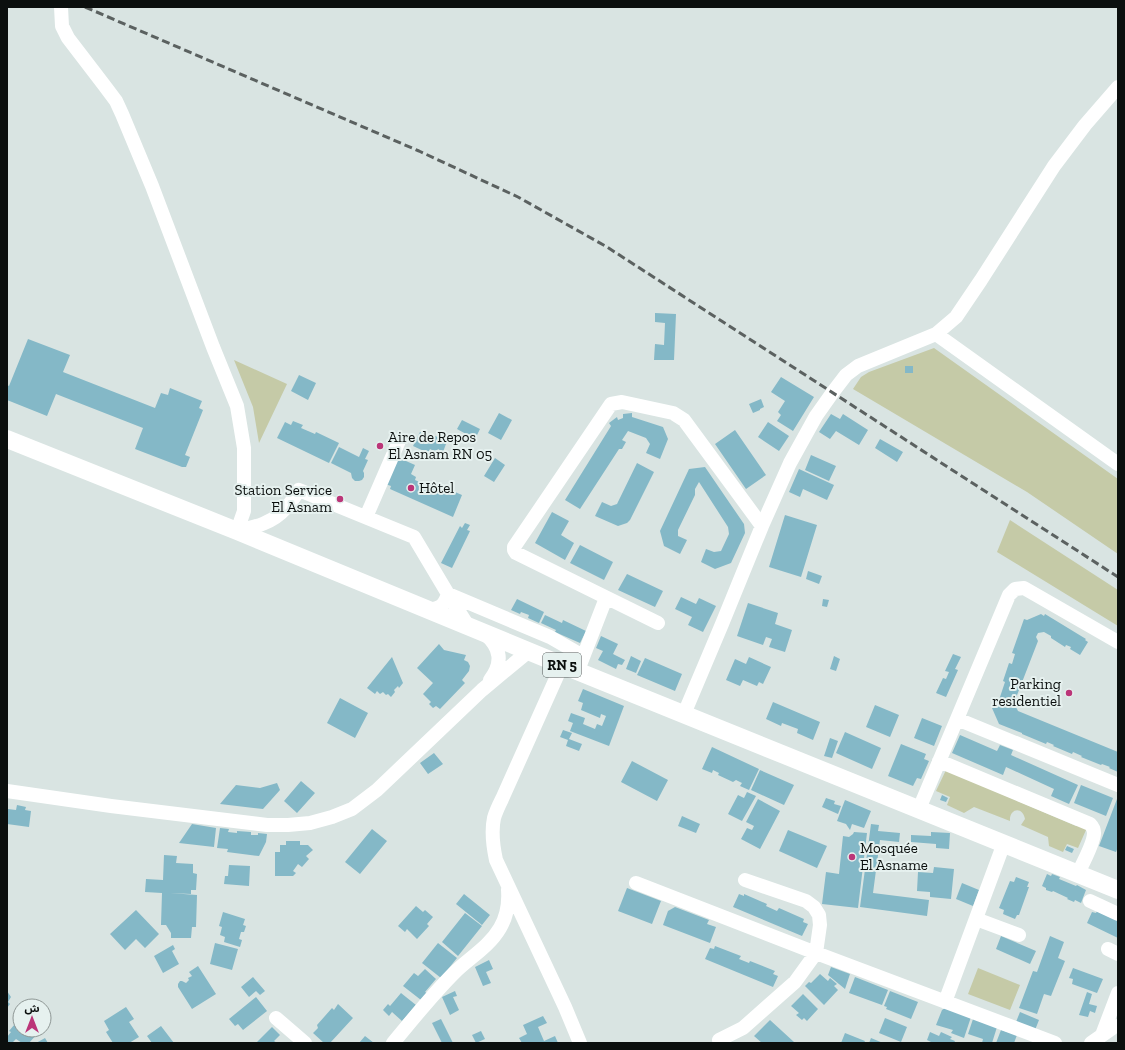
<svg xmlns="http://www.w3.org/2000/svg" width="1125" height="1050" viewBox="0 0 1125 1050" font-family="'Zilla Slab','Noto Sans Arabic',serif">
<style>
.green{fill:#c5caa7}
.building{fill:#84b8c7}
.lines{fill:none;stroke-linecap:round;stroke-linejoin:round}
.minor{stroke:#fff;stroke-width:14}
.major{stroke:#fff;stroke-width:18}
.rail{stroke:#5b6160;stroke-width:3;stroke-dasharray:8 4;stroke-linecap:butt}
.poi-dot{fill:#bb3578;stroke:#e6f1ef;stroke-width:1.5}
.labels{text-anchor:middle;stroke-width:4;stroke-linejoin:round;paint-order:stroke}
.shield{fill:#e6f1ef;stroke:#4d5352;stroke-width:1}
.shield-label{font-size:14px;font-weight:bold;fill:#0b0f0e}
.poi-label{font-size:15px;fill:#0b0f0e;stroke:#e6f1ef;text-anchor:start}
</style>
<rect width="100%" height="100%" fill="#d9e4e2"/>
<path class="green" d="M934,348L1118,479V554L1027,492L853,389L861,377L869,372Z
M234,360L287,384L259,443L253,407Z
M1010,520L1118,590V626L997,552Z
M946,770L1076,826L1079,825L1086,828V830L1078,848L1067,844L1063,852L1049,846L1048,837L1021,825L1025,819C1023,806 1009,808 1010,821L974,807L964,813L947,805L950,797L936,791Z
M978,968L1020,985L1010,1010L968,994Z"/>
<path class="building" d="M655,313L676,314L674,360H654L655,344L664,345L665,323L655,322Z
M28,339L70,355L63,372L155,408L161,393L168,395L170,388L202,401L199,408L203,410L185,455L190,457L186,467H182L135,449L143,428L56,394L47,416L7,400V385L9,386Z
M905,366H913V373H905Z
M299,375L316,383L308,400L291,391Z
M781,377L814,397L793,431L777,421L781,415L778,412L785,401L771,392Z
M761,399L764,407L760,409V410L753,413L749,404Z
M499,413L512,420L501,440L488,433Z
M632,413V417L663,427L668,439L660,459L646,453L650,444L646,438L628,431L622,440L626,442L622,449H619L580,509L565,500L611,426L609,423L617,417L618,420L623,418V414Z
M831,414L840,419L843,414L868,430L859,445L836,431L830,439L819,432Z
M462,420L480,429L475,439L457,429Z
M293,421L303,425L301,428L315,434L316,432L339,443L329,463L277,438L285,422L291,425Z
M768,422L789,436L779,451L758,437Z
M735,430L766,475L746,489L715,444Z
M420,432L428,436L426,439L432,442L435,436L443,439L442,442L446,444L443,452L438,449L436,452L430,449L428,453L413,446Z
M880,439L903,452L897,462L875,448Z
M339,447L359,457L363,448L369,451L365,459L368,460L363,471L364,473V477L362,480L359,481H355L352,478L351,473L331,463Z
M811,455L836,466L829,481L805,470Z
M397,457L415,465L411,474L416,477L415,480L439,491L441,486L462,495L453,517L390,489L391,486L385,484Z
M495,458L505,465L494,482L484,476Z
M637,463L654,472L630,520L627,523L618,526L595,516L602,502L611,506L617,504Z
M705,467L744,524L745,533L731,563L715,569L701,562L706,549L714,552L721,551L729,534L728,527L699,482L695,489V495L678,530V536L687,540L680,554L664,546L660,531L689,469Z
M799,469L834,485L827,500L803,489L800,497L789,492Z
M552,512L569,521L561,535L574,543L565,560L535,543Z
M785,515L817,525L801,577L769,567Z
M465,523L470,525L467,530L470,531L452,568L441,563L460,526L462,528Z
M580,545L613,562L604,580L570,563Z
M808,571L822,576L819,584L806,579Z
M627,574L663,591L655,607L618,590Z
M681,597L696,604L699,598L716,606L703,632L688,625L692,617L675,609Z
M517,599L544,612L539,623L528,618L529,615L521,612L520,614L511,610Z
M823,599L829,600L827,607L822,606Z
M748,603L778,613L775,624L792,630L785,652L769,647L772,639L766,637L763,645L737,636Z
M1041,614L1044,616L1045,614L1086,639L1085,640L1088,642L1080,655L1070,649L1071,647L1066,645L1065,647L1051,638V636L1044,632L1038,633L1036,637L1038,641L1014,703L1018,711L1118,752V772L1109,768L1110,767L1102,764L1101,765L1081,757L1082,756L1073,752L1072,754L1053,746L1054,745L1047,742L1046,744L1022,734V733L999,724L992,708L997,706L1005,682L1003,681L1009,663L1012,664L1015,654L1012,653L1024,619L1027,620Z
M545,615L562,623L563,620L586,631L580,643L555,632L556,630L541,623Z
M601,636L618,644L613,654L625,660L622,665L618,664L616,669L598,660L603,651L596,648Z
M439,644L444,650L466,655L464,660L468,662L470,666L469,671L462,680L465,683L440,709L436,706L433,708L429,704L431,702L423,694L433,683L417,668Z
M953,654L961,657L955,669L958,670L946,697L936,693L943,678L946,679L949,672L945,671Z
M631,656L641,661L636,673L626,669Z
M834,656L840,659L836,671L830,669Z
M392,657L403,683L399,688L398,686L394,690L395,692L391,697L388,694L386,695L383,692L380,694L377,691L375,694L367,688Z
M749,657L771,667L763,684L759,682L757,686L743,680L740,686L726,680L735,659L746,664Z
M645,658L682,674L675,691L637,675Z
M583,689L624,706L609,746L570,731L573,723L568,721L571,713L585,718L583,724L595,729L597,724L602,726L606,716L601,714L600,718L581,710L583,703L578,701Z
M340,698L368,713L355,738L327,723Z
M773,702L820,722L813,740L797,733L798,729L782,723L781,726L766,719Z
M875,705L899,715L890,737L866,727Z
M922,718L942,726L934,746L914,738Z
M563,730L572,733L569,739L582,744L579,751L566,746L568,740L560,737Z
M845,732L881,748L872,769L836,753Z
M960,735L997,751L1000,745L1013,750L1011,755L1078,785L1069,804L1051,796L1054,789L1006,767L1003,775L952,753Z
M830,738L838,741L832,758L824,756Z
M901,744L926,754L924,759L929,761L921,779L917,778L913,786L888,776Z
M712,747L759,769L749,790L740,786L742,783L736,780L733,782L718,775L719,773L713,770L712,773L702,769Z
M434,753L443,764L428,774L420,763Z
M632,761L668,780L657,801L621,782Z
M760,770L794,785L784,805L751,790Z
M301,781L315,793L297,813L284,801Z
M277,783L280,790L263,809L220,804L236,785L260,788Z
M1081,785L1113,798L1106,816L1074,803Z
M747,792L756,796L742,821L728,814L738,795L744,798Z
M942,795L948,798L946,802L940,800Z
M826,798L835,801L834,804L841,806L838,814L822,807Z
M758,799L780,811L760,849L741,839L747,828L752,830L754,826L746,822Z
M1117,799L1118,800V847L1116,852L1099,846Z
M845,800L871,811L864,828L852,824L850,830L846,824L837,821Z
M17,805L26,807L25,810L31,811L29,827L7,824L8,809L16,810Z
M682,816L700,824L696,833L678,826Z
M192,824L216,828L214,847L179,843Z
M871,824L879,825L878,831L900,833L899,842L880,840L873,893L929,900L927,916L860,907Z
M220,828L229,829L228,832L237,833V831L251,832V835H258V833L267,834L266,842L259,856L227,852L228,849L217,848Z
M372,829L387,841L360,874L345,862Z
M788,830L827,846L817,868L779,851Z
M854,832L867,833L858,908L822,904L826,872L839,874L843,836L849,837L853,834Z
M931,832L950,833L949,849L936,848V844L911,842V835L931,836Z
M286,841H300V845H308L313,850L306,856L309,859L302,867L298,864L293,871L296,873L293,876H275V852H280V845H286Z
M1067,846L1074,849L1072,853L1065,850Z
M164,855L177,856L176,863L193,864V873L197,874L196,890H191V894L170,893L197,895L196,927H192L191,938H171V933L166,925H161L162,893L145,892L146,879L163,880Z
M229,865L250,866L249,886L224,884L225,876H228Z
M934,867L954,869L951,899L930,897V892L917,891L918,872L933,873Z
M1047,874L1051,876L1052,874L1060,877L1059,879L1076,886L1077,885L1086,890L1081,903L1075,900L1074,902L1067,899L1068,898L1053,891L1052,892L1046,890V888L1042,886Z
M1016,877L1029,882L1027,887H1029L1019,915H1017L1015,919L1003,914L1004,910L999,908L1010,881L1014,882Z
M962,883L979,890L973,906L956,899Z
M627,888L661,901L652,924L618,911Z
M464,894L490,915L482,925L456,904Z
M739,894L744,896V894L767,904L766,906L777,911L779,908L804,919L803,922L808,924L802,936L733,907Z
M416,906L423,912L425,910L433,917L427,924L429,926L417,939L407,929L405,932L398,926Z
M675,907L709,920L707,924L716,927L710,943L663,925L668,911Z
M136,910L159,934L145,948L136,939L125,950L110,934Z
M1097,911L1118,921V938L1087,923L1092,912L1096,913Z
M223,912L245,919L243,925L246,926L244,932H241L239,939L242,940L240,947L224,942L225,937L220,935L222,927L219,926Z
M465,913L482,926L458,956L442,942Z
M1001,936L1036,951L1030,964L996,949Z
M1050,936L1064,942L1058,958L1065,961L1051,996L1044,994L1037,1014L1019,1008L1033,971L1037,972Z
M215,943L238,949L232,970L210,964Z
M438,943L457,958L441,978L422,963Z
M173,945L175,949L172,951L179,964L163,973L154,956Z
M715,946L741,956L739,959L749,963L750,961L775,971L773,974L778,976L773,987L705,959L710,948L714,949Z
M489,960L493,969L486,972L491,983L483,986L475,967Z
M198,966L216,994L192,1009L178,987V984L180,981H182L186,983L189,980L188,978L192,976L189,972Z
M831,967L850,974L845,989L828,975Z
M1073,968L1103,979L1097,993L1072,984L1073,979L1069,978Z
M425,969L436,979L425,992L427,993L421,1000L403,986L414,973L418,976Z
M820,974L828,981L830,978L837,984L834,986L838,990L824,1005L805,986L809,982L811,983Z
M253,977L265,991L260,995L256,991L249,997L241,987Z
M855,977L888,990L882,1005L849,993Z
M7,991L11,997L8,1002L10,1004L7,1008Z
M455,991L457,996L453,997L459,1010L450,1015L442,997Z
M890,991L918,1002L911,1019L886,1009L887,1007L884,1006Z
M1087,992L1092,994L1089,1004L1097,1006L1095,1013L1090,1011L1088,1017L1079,1015Z
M401,993L416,1005L402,1021L392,1012L389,1016L383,1010L388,1004L390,1006Z
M803,994L818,1009L807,1021L804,1018L802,1020L796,1015L799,1013L791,1006Z
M256,997L267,1011L243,1030L238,1024L235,1026L229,1019Z
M338,1004L353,1018L330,1043H324L313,1033L318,1028L317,1025L332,1008L334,1010Z
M126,1007L134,1019L129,1022L139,1037L129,1043H113L106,1032L109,1030L104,1021Z
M945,1008L971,1017L964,1038L951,1033L953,1030L936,1025L942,1010Z
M1020,1012L1039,1020L1035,1030L1016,1022Z
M543,1016L547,1023L538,1027L544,1041L555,1036L558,1043H533L532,1042L522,1043L519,1038L527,1034L523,1025Z
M20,1018V1030H36L37,1034L29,1043H22L16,1039L12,1043H8L7,1042V1037L11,1032L9,1031Z
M885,1018L907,1027L901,1042L879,1033Z
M441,1019L453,1043H442L432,1023Z
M973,1019L997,1027L992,1043H982L983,1039L968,1034Z
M770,1020L794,1042L793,1043H762L754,1036Z
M161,1026L174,1043H152L147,1036Z
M272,1027L280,1035L274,1041L277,1043H256Z
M1001,1030L1017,1035L1014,1043H996Z
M481,1031L485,1039L476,1043L472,1035Z
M930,1032L939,1036L941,1032L952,1037L950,1039L955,1041L954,1043H930L931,1042L927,1040Z
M845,1033L865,1041L864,1043H841Z
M365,1036L374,1043H359Z
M45,1038L48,1043H36Z
M871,1038L883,1043H869Z"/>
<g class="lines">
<path class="minor" d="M61,7L62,26L68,38L104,85L116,101L122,114L152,186L213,347L237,406L244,448V511L237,531
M936,334L1118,464
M366,517L399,441
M237,531C255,527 273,523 286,508C291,503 295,496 299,490L414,537L448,594L468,626
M430,610C441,607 444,606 448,594L550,637L583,656
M658,623L516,553L514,550V547L611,404L622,402L673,413L684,420L762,526
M485,634C501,648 503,663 490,680
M562,665L502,799C499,805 496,811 494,818C491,832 493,846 496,860L565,1007L580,1043
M580,665L606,598
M684,714L722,624L762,526L790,463L816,416L833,392L846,375L858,366L936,334L956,317L981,280L1054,166L1085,125L1118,87
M957,719L1118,785
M939,761L1090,824C1093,827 1094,829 1094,833C1094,843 1083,863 1078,873
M7,791L111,806L267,825H288L310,823L332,817L352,809L377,790L482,690L529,651
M919,809L957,719L1009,595L1015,589L1024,588L1118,642
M636,883L816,953L1055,1043
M1090,901L1118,914
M976,919L1019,935
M1108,949L1118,954
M945,1002L1004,843
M276,1018L305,1043
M1102,1035L1118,993
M719,1040L743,1028L795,982L816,953L820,925L819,915L814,907L806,901L745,880
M393,1043C413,1019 432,995 454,973C469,958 489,947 500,928C507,916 509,903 508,890
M1091,1043L1114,1027L1118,1026"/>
<path class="major" d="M7,439L237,531L562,665L1118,890"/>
<path class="rail" d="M85,7L419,151L518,197L607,247L1118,577"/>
</g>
<g class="poi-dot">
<circle cx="380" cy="446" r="4"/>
<circle cx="411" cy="488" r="4"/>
<circle cx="340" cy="499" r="4"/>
<circle cx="1069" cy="693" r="4"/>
<circle cx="852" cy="857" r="4"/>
</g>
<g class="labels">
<rect class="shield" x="543" y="653" width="38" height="24" rx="3"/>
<g class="shield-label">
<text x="562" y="670">RN 5</text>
</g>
<g class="poi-label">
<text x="388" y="442">Aire de Repos<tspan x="388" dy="17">El Asnam RN 05</tspan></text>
<text x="419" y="493">Hôtel</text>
<text x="332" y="495" text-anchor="end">Station Service<tspan x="332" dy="17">El Asnam</tspan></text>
<text x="1061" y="689" text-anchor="end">Parking<tspan x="1061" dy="17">residentiel</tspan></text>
<text x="860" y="853">Mosquée<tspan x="860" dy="17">El Asname</tspan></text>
</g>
</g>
<rect width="1125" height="1050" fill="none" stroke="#0b0f0e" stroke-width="16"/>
<g transform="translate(32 1018)"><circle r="19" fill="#e6f1ef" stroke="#8e9795"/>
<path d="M0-3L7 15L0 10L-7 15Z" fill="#bb3578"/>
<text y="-6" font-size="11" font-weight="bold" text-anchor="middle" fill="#0b0f0e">ش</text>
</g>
</svg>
